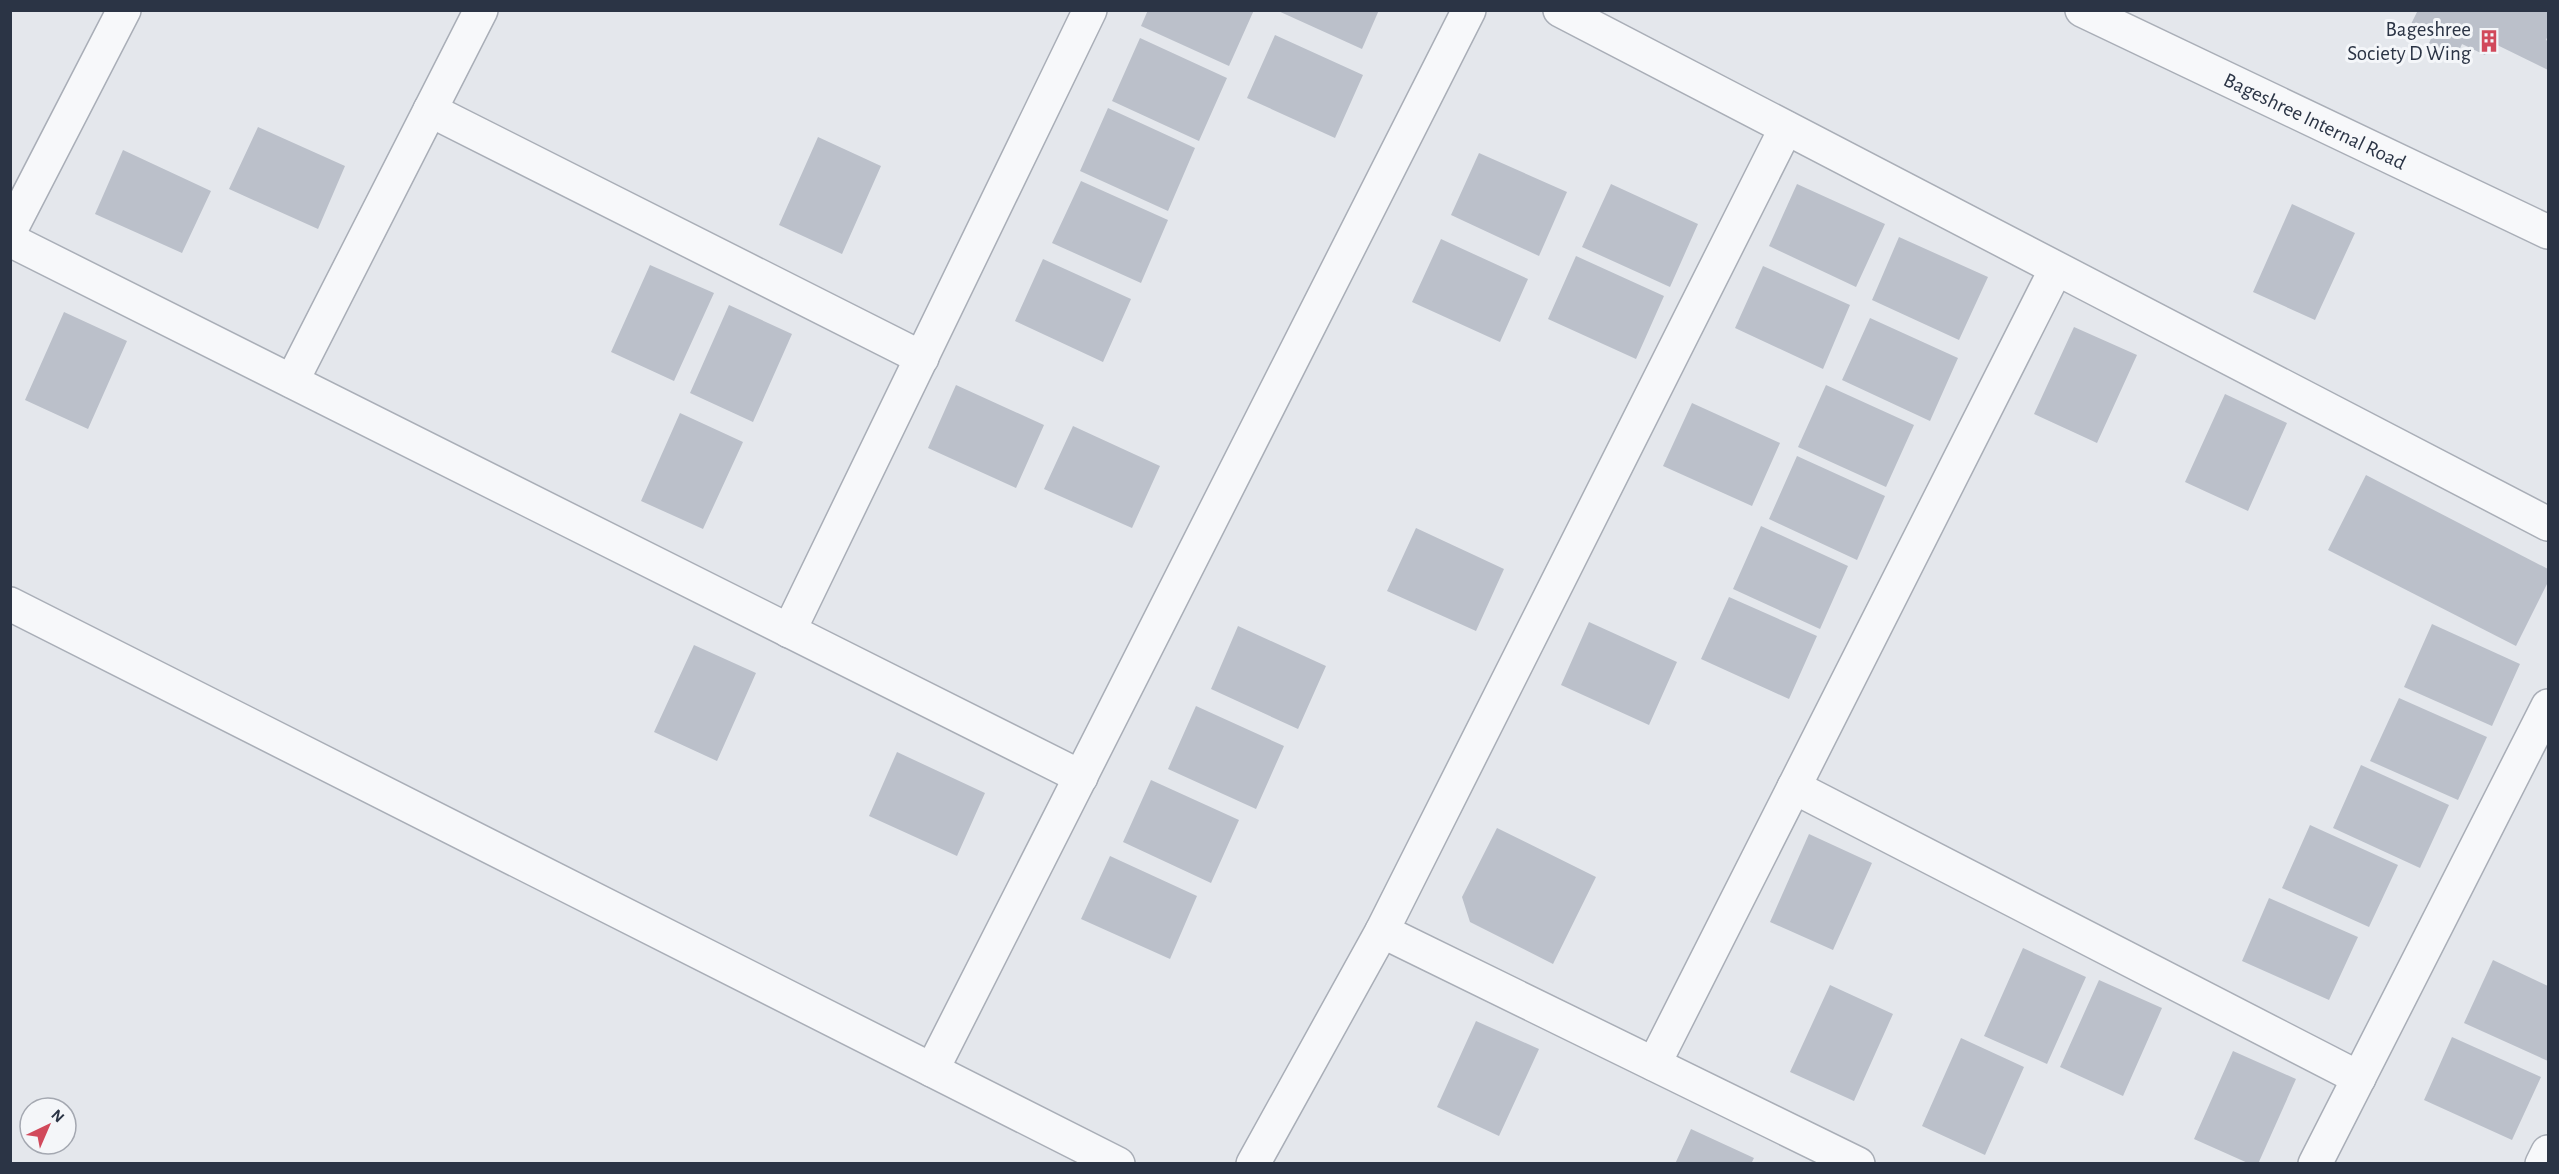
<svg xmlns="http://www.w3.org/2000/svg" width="2559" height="1174" viewBox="0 0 2559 1174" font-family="'Alegreya Sans',sans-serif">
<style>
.building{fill:#bbc0ca}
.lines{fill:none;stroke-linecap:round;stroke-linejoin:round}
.minor-casing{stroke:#a9aeb7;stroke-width:36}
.minor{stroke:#f7f8fa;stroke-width:33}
.labels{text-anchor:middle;stroke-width:6;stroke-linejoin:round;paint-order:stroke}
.poi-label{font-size:21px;fill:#2b3445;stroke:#f4f6f9;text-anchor:end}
.street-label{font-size:21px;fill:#2b3445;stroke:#f4f6f9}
</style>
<rect width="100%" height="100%" fill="#e4e7ec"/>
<path class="building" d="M1148,10H1254L1229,66L1141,26Z
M1276,10H1379L1362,49Z
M2413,10H2548V35L2546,40L2548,41V70L2491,42L2485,55L2462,44L2454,62L2427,48L2433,34L2411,24L2417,12Z
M1275,35L1363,75L1335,138L1247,98Z
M1140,38L1227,78L1199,141L1112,101Z
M1108,108L1195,148L1168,211L1080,171Z
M258,127L345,166L318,229L229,189Z
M818,137L881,166L842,254L779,225Z
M123,150L211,191L182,253L95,214Z
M1479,153L1567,192L1539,256L1451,215Z
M1081,181L1168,220L1141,283L1052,243Z
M1611,184L1698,224L1670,287L1582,247Z
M1797,184L1885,224L1856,287L1769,246Z
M2292,204L2355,233L2315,320L2253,292Z
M1899,237L1988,277L1959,340L1872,300Z
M1441,239L1528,279L1500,342L1412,302Z
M1576,256L1664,296L1636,359L1548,319Z
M1043,259L1131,299L1103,362L1015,321Z
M650,265L714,293L674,381L611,352Z
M1763,266L1850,305L1823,369L1735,328Z
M729,305L792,334L753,422L690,393Z
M64,312L127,341L88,429L25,400Z
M1870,318L1958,358L1930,421L1842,380Z
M2074,327L2137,355L2097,443L2034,414Z
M956,385L1044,425L1016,488L928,448Z
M1826,385L1914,425L1886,487L1798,447Z
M2225,394L2287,423L2248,511L2185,482Z
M1692,403L1780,443L1752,506L1663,466Z
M680,413L743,442L703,529L641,501Z
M1073,426L1160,466L1132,528L1044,489Z
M1797,456L1885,496L1857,560L1769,519Z
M2366,475L2548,569V582L2516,646L2328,550Z
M1761,526L1848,566L1820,629L1733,589Z
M1416,528L1504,569L1476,631L1387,591Z
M1729,597L1817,636L1789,699L1701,659Z
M1589,622L1677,662L1649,725L1561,685Z
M2432,624L2520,664L2492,726L2404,687Z
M1238,626L1326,666L1298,729L1211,689Z
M694,645L756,673L717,761L654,732Z
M2399,698L2487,737L2458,800L2370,761Z
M1196,706L1284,746L1256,809L1168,769Z
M897,752L985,793L957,856L869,816Z
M2361,765L2449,805L2420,868L2333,828Z
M1151,780L1239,820L1211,883L1123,842Z
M2310,825L2398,865L2369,927L2282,888Z
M1497,828L1596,877L1553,964L1470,922L1462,897Z
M1809,834L1872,863L1833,950L1770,922Z
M1110,856L1197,896L1170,959L1081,919Z
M2269,898L2358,937L2329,1000L2242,961Z
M2023,948L2086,977L2047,1064L1984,1036Z
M2493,960L2548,986V1061L2464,1023Z
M2099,980L2162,1008L2123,1096L2060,1067Z
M1830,985L1893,1014L1854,1101L1790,1072Z
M1476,1021L1539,1049L1499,1136L1437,1107Z
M2452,1037L2541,1077L2512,1140L2424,1100Z
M1961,1038L2024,1067L1985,1155L1922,1126Z
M2233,1051L2296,1079L2258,1164H2250L2194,1139Z
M1691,1129L1754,1158L1751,1164H1675Z"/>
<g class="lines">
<g class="minor-casing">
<g id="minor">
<path d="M1560,10L2548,524"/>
<path id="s1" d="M2082,10L2548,232"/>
<path d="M430,110L922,358"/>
<path d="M1786,128L1382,931L1858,1164"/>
<path d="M10,231L124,10"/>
<path d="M10,240L1081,777"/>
<path d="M292,381L481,10"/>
<path d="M10,604L1118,1164"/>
<path d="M789,631L1090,10"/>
<path d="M1794,787L2359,1078"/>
<path d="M1654,1064L2056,269"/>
<path d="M932,1070L1469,10"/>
<path d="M1253,1164L1382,931"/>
<path d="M2315,1164L2548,706"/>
<path d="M2542,1164L2548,1152"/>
</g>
</g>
<use href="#minor" class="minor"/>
</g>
<defs>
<g id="building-bare" transform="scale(1.8)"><path d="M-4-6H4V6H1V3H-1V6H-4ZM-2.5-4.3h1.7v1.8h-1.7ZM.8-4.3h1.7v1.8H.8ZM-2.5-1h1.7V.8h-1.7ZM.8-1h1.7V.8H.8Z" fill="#d1495b" stroke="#f4f6f9" stroke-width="2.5" paint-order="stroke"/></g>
</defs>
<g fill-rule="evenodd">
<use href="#building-bare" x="2489" y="41"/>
</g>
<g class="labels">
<g class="poi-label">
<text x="2471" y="36">Bageshree<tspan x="2471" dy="24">Society D Wing</tspan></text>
</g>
<g class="street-label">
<text dy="7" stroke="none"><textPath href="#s1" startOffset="258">Bageshree Internal Road</textPath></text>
</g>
</g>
<rect width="2559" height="1174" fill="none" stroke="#2b3445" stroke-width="24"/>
<g transform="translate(48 1126) rotate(44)"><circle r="28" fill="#f4f6f9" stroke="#a4a8b1" stroke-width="1.5"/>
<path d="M0-4.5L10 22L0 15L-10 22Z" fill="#d1495b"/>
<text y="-9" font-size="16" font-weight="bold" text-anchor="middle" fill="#2b3445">N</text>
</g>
</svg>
